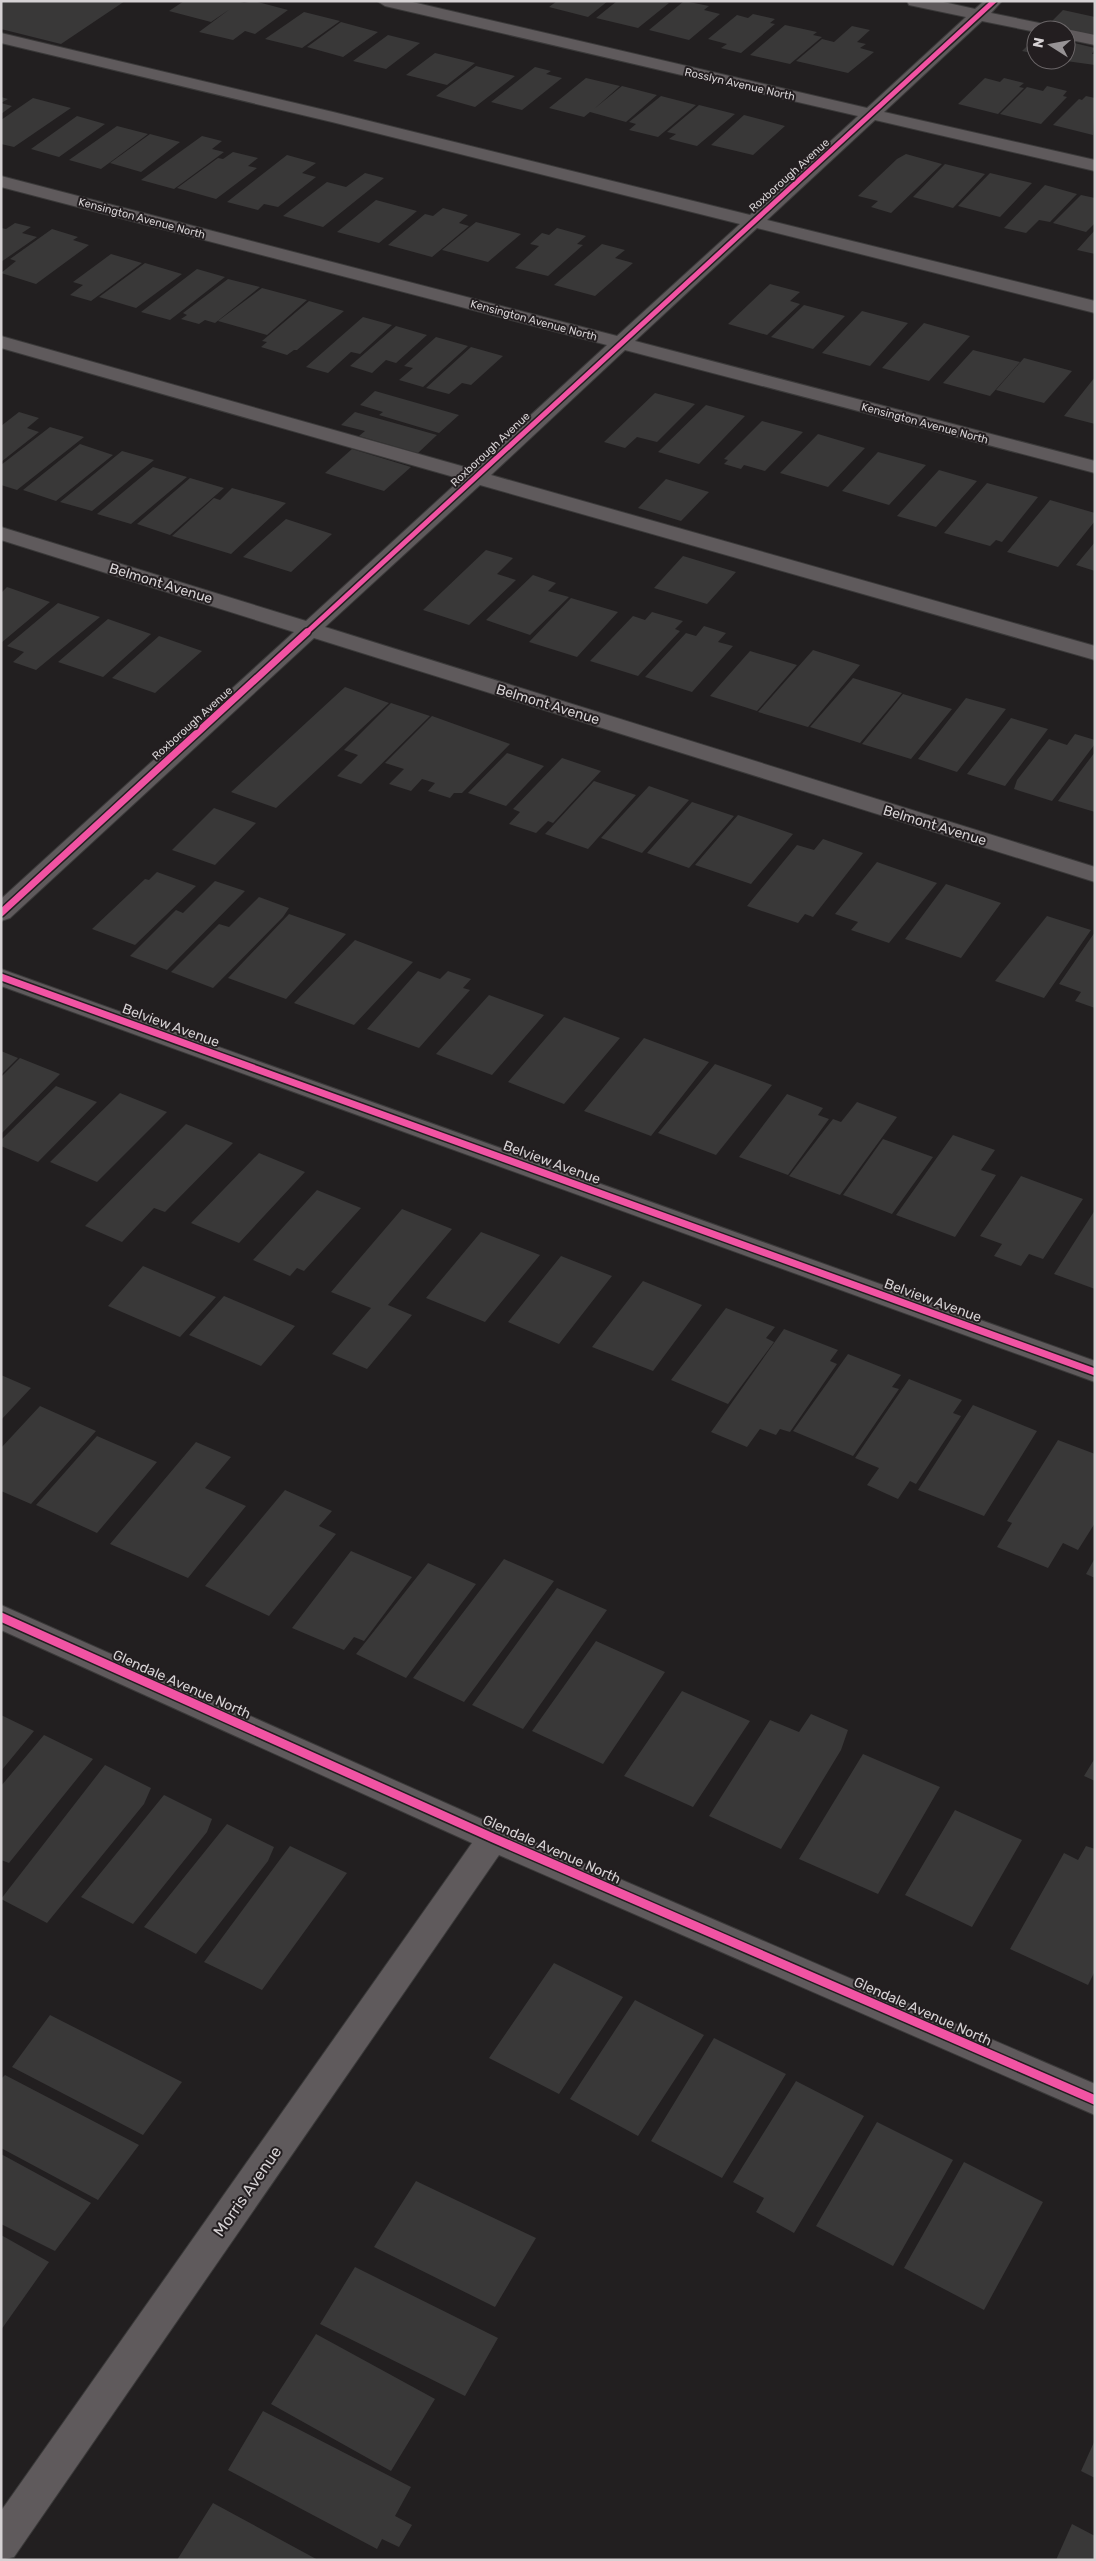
<svg xmlns="http://www.w3.org/2000/svg" width="1096" height="2561" viewBox="0 0 1096 2561" font-family="Rubik,sans-serif">
<style>
.building{fill:#393838}
.lines{fill:none;stroke-linecap:round;stroke-linejoin:round}
.minor-casing{stroke:#3a3939;stroke-width:2}
.minor{fill:#5f5a5c;fill-rule:evenodd}
.cycleway-far2-casing{stroke:#231e20;stroke-width:8}
.cycleway-far1-casing{stroke:#231e20;stroke-width:10}
.cycleway-casing{stroke:#231e20;stroke-width:12}
.cycleway-far2{stroke:#f153a3;stroke-width:5}
.cycleway-far1{stroke:#f153a3;stroke-width:7}
.cycleway{stroke:#f153a3;stroke-width:9}
.labels{text-anchor:middle;stroke-width:4;stroke-linejoin:round;paint-order:stroke}
.far-street-label{font-size:11px;fill:#d6d2d4;stroke:#231e20}
.street-label{font-size:14px;fill:#d6d2d4;stroke:#231e20}
.near-street-label{font-size:16px;fill:#d6d2d4;stroke:#231e20}
</style>
<rect width="100%" height="100%" fill="#221f20"/>
<path class="building" d="M1,1H125L61,44L1,29Z
M184,1H242L240,2L244,3L254,1L288,10L255,34L245,31L233,40L199,32L230,9L211,22L169,11Z
M557,1H608L588,17L549,7Z
M617,1H662L669,3L638,28L596,18Z
M684,1L709,6L704,10L720,14L689,40L649,30Z
M1063,10L1095,17V36L1048,25Z
M304,12L340,21L302,48L265,39Z
M753,14L775,19L770,23L775,24L741,53L721,48L727,44L708,39L737,15L748,18Z
M341,22L378,32L343,57L307,47Z
M785,25L817,32L813,35L822,37L790,64L750,55Z
M852,26L870,30L857,42L866,44L860,48L874,52L848,73L796,61L822,39L834,42Z
M388,35L420,43L386,69L353,61Z
M1036,37V54L1022,51Z
M1066,41L1095,48L1092,54H1095V65L1066,61Z
M435,53L475,63L447,85L406,75Z
M476,66L515,76L475,107L436,96Z
M535,67L551,71L546,74L562,78L522,110L491,102Z
M586,78L620,86L594,109L622,86L657,95L626,122L590,112L584,117L549,108Z
M985,78L1000,82L1004,78L1024,83L1019,87L1024,88L998,114L958,104Z
M1047,86L1067,91L1063,96L1067,97L1041,124L1000,114L1027,87L1043,91Z
M661,96L696,105L658,137L629,130L636,124L629,122Z
M1086,96L1095,98L1093,135L1053,125L1079,99L1082,100Z
M1,97L8,99L1,103L12,106L1,114Z
M33,98L71,108L14,147L1,144V120Z
M699,105L735,114L697,146L669,139L676,134L667,132Z
M744,115L785,126L753,155L711,145Z
M77,116L105,124L59,157L31,149Z
M117,126L148,134L101,169L69,160Z
M150,134L180,142L141,172L110,163Z
M202,136L222,141L212,149L224,152L174,189L141,180Z
M233,152L258,158L248,166L257,168L216,199L177,188L218,158L223,159Z
M906,154L942,164L891,213L871,207L878,201L858,196L897,159Z
M287,155L316,163L302,173L316,177L278,207L264,204L258,210L227,202Z
M945,164L985,174L953,208L913,197Z
M365,173L384,178L323,227L283,216L327,182L346,187Z
M990,173L1032,183L1000,217L958,206Z
M1045,185L1077,194L1050,222L1039,220L1026,233L1004,228Z
M1081,195L1095,198V223L1086,232L1053,223Z
M376,200L417,211L379,243L337,232Z
M443,208L468,215L459,223L469,226L432,257L388,245L425,214L433,216Z
M476,222L521,234L488,262L442,250Z
M15,223L31,227L22,233L37,237L1,262V228L6,229Z
M557,228L586,236L577,244L583,245L548,276L515,268L539,246L530,244L542,233L549,235Z
M52,229L78,237L73,240L89,245L36,284L1,273L16,261L10,259Z
M1095,230V254L1077,250Z
M602,244L625,250L615,258L633,263L595,296L554,285Z
M111,254L142,263L91,301L70,295L83,285L73,282Z
M145,263L182,274L136,308L99,297Z
M197,269L225,277L170,320L141,312Z
M228,279L260,287L215,323L205,320L199,324L181,319L187,315L183,313Z
M770,284L800,292L790,301L800,304L767,335L728,324Z
M262,288L307,300L267,335L218,321Z
M309,301L344,311L297,350H294L287,355L261,347L267,342L262,341Z
M804,305L845,316L813,349L771,337Z
M862,311L908,323L870,366L822,353Z
M363,317L392,325L360,354L351,352L328,373L306,367Z
M924,323L970,336L929,381L882,368Z
M396,326L427,335L396,363L386,360L372,373L350,366Z
M436,337L468,346L423,387L399,380L413,368L404,366Z
M471,347L503,356L471,385L462,383L449,394L426,388Z
M973,350L1020,362L990,396L943,383Z
M1024,358L1072,371L1044,403L996,390Z
M1095,377V424L1064,416Z
M375,391L459,415L439,433L379,415L383,412L360,405Z
M655,393L695,404L657,442L637,437L625,448L604,442Z
M706,405L745,416L699,464L658,452Z
M19,412L39,418L27,428L39,432L1,462V426Z
M355,412L437,435L418,453L359,436L365,431L341,425Z
M762,421L803,432L765,471L744,465L741,469L724,464L728,460L724,459Z
M50,427L84,437L17,490L1,485V465Z
M818,434L865,448L828,487L780,473Z
M80,444L113,455L56,501L23,490Z
M352,449L411,467L384,491L325,473Z
M122,451L154,460L92,511L60,502Z
M878,452L926,465L889,505L842,491Z
M153,467L187,477L131,524L97,514Z
M939,470L977,481L936,527L897,516Z
M190,478L224,488L170,535L137,524Z
M666,479L709,492L681,521L638,508Z
M987,483L1038,497L1002,542L996,540L990,546L944,533Z
M232,488L286,503L231,554L172,536L214,498L220,500Z
M1050,500L1095,513V521L1058,567L1007,552Z
M286,519L332,534L291,572L243,557Z
M1095,542V571L1076,565Z
M486,550L513,558L497,574L516,580L469,625L423,610Z
M683,556L736,572L707,604L654,588Z
M533,575L556,583L548,591L569,597L530,635L486,620Z
M7,587L50,602L1,643V593Z
M571,598L618,612L577,657L529,642Z
M58,603L100,617L36,670L13,662L24,652L7,646Z
M652,612L683,621L675,629L680,631L638,676L590,661L633,616L645,620Z
M108,619L151,634L103,677L58,662Z
M704,626L726,633L718,642L733,646L692,692L645,677L686,633L696,636Z
M159,636L202,651L155,693L112,678Z
M813,650L860,665L808,727L758,712Z
M750,651L797,665L757,711L710,696Z
M853,678L902,693L860,743L810,727Z
M345,687L389,703L276,808L231,792Z
M903,694L952,709L911,759L862,744Z
M966,698L1006,709L957,772L918,759Z
M391,703L430,716L361,784L337,776L358,755L344,750Z
M432,716L510,744L462,793H454L450,798L428,791L435,783L422,779L411,791L389,784L404,769L385,763Z
M1011,718L1048,729L1005,786L967,774Z
M1075,734L1095,740V744L1052,801L1014,789L1017,780L1049,739L1067,745Z
M1095,752V812L1058,801Z
M507,753L544,766L506,806L468,793Z
M562,758L601,771L553,823L548,821L536,833L509,824L520,812L513,809Z
M594,781L636,795L588,849L545,834Z
M649,786L689,800L642,853L601,838Z
M692,802L734,816L689,868L647,853Z
M214,808L256,823L215,865L172,850Z
M738,815L793,834L751,884L695,865Z
M823,839L863,853L813,917L805,914L798,923L747,906L797,845L814,850Z
M877,862L937,883L889,943L851,930L858,922L835,914Z
M157,872L196,886L135,945L92,929L145,879L149,880Z
M215,881L245,891L167,970L130,956L176,910L183,913Z
M946,884L1001,903L961,958L905,939Z
M259,897L289,908L283,917L213,988L171,972L219,924L229,927Z
M289,914L346,934L286,999L228,978Z
M1047,916L1091,930L1044,998L995,981Z
M1095,932V1008L1075,1001L1081,992L1059,984Z
M355,940L413,962L354,1025L294,1003Z
M418,971L440,979L448,971L471,979L463,988L470,990L419,1048L367,1029Z
M489,995L544,1015L492,1075L436,1054Z
M564,1017L620,1038L564,1104L508,1082Z
M644,1038L709,1062L651,1136L584,1111Z
M1,1051L18,1058L1,1075Z
M20,1058L60,1074L1,1134V1077Z
M715,1064L772,1085L716,1155L658,1133Z
M56,1086L97,1102L38,1162L1,1146V1140Z
M120,1093L167,1112L97,1182L50,1162Z
M787,1094L823,1108L818,1115L829,1119L788,1175L739,1157Z
M857,1102L897,1117L840,1195L789,1176L833,1119L841,1122Z
M186,1124L233,1143L165,1212L154,1208L122,1242L85,1226Z
M953,1135L995,1150L981,1170L996,1175L955,1237L896,1215Z
M883,1139L933,1157L892,1214L843,1195Z
M259,1153L305,1172L239,1243L191,1223Z
M1021,1176L1083,1199L1043,1259L1029,1254L1021,1266L994,1256L1002,1244L980,1236Z
M317,1190L361,1208L304,1271L297,1268L290,1276L253,1260Z
M402,1209L452,1229L388,1305L412,1315L367,1369L332,1354L371,1308L331,1292Z
M1095,1210V1289L1054,1274Z
M481,1232L540,1255L485,1322L426,1298Z
M561,1256L612,1276L559,1344L508,1322Z
M143,1266L216,1297L180,1337L108,1306Z
M643,1281L702,1305L653,1371L592,1347Z
M224,1296L295,1326L261,1366L189,1335Z
M726,1308L775,1327L766,1338L774,1342L728,1404L671,1380Z
M784,1329L838,1350L830,1361L837,1364L790,1432L780,1429L776,1435L760,1429L747,1447L711,1432Z
M848,1354L901,1375L892,1387L899,1389L853,1456L793,1431Z
M1,1375L31,1388L1,1420Z
M909,1379L962,1400L953,1413L961,1416L916,1484L910,1481L898,1499L867,1485L879,1468L855,1458Z
M973,1405L1037,1431L984,1516L918,1490Z
M40,1406L96,1431L31,1504L1,1491V1448Z
M97,1436L157,1462L97,1533L36,1505Z
M1058,1440L1095,1454V1523L1078,1550L1063,1543L1048,1568L997,1547L1012,1523L1007,1521Z
M196,1442L231,1457L205,1488L246,1506L188,1578L110,1544Z
M285,1490L332,1511L319,1526L336,1534L269,1616L205,1586Z
M351,1551L412,1577L364,1641L354,1637L344,1650L292,1628Z
M1095,1558V1578L1086,1574Z
M504,1559L554,1581L464,1702L413,1678Z
M428,1563L476,1584L406,1678L356,1654Z
M557,1588L607,1610L523,1729L472,1705Z
M596,1641L665,1672L603,1764L532,1731Z
M682,1691L750,1721L693,1807L624,1776Z
M811,1714L848,1730L841,1750L781,1849L709,1816L770,1720L799,1732Z
M1,1715L34,1731L1,1771Z
M44,1735L93,1759L9,1863L1,1860V1786Z
M863,1754L940,1787L878,1894L799,1859Z
M1095,1758V1781L1084,1776Z
M105,1765L151,1788L144,1804L47,1923L1,1899Z
M164,1795L212,1819L207,1832L133,1924L81,1897Z
M955,1810L1022,1840L972,1927L905,1895Z
M227,1824L274,1847L268,1861L196,1954L144,1927Z
M290,1846L347,1873L262,1990L204,1962Z
M1086,1846L1095,1849V1971L1088,1985L1010,1949L1064,1853L1078,1860Z
M554,1963L623,1997L559,2094L489,2058Z
M635,2000L704,2035L638,2136L570,2099Z
M50,2015L182,2082L143,2135L12,2067Z
M714,2038L786,2074L722,2178L651,2141Z
M5,2075L139,2145L98,2200L1,2148V2079Z
M796,2081L864,2116L794,2233L756,2212L764,2198L733,2182Z
M877,2122L953,2160L893,2266L816,2226Z
M1,2154L91,2203L55,2251L1,2224Z
M964,2162L1043,2202L984,2310L904,2268Z
M416,2181L536,2238L495,2307L374,2247Z
M1,2235L49,2262L1,2330Z
M355,2267L498,2338L465,2396L320,2324Z
M316,2334L435,2399L391,2471L271,2404Z
M263,2411L411,2487L395,2516L412,2525L399,2547L382,2539L377,2549L228,2470Z
M1095,2440V2478L1081,2471Z
M213,2503L318,2560H177Z
M1072,2524L1095,2536V2560H1056Z"/>
<g class="lines">
<g class="minor-casing">
<path id="minor" d="M377,1H408L867,108L966,17L909,5L907,1H939L975,9L984,1H1002L991,13L1054,26L1057,30H1036V32L982,21L884,112L1095,160V171L875,120L767,220L1095,301V313L757,228L635,341L1095,461V473L625,350L491,475L1095,646V660L480,485L325,627L1095,867V882L314,638L10,918L1,921V899L294,632L1,540V527L306,621L461,479L1,348V336L472,469L607,345L1,187V176L617,336L740,224L332,122L1,43V33L333,112L750,215L858,116L385,6Z
M1066,29L1095,35V45L1066,39V30H1061Z
M1,969L1095,1361V1382L1,986Z
M1,1605L504,1829L1095,2084V2115L499,1855L14,2557L1,2560V2511L472,1843L1,1630Z"/>
</g>
<use href="#minor" class="minor"/>
<g class="cycleway-far2-casing">
<path id="cycleway-far2" d="M305,634L994,1"/>
</g>
<g class="cycleway-far1-casing">
<path id="cycleway-far1" d="M1,913L307,632
M1,977L1095,1372"/>
</g>
<g class="cycleway-casing">
<path id="cycleway" d="M1,1617L493,1838L1095,2100"/>
</g>
<use href="#cycleway-far2" class="cycleway-far2"/>
<use href="#cycleway-far1" class="cycleway-far1"/>
<use href="#cycleway" class="cycleway"/>
</g>
<g class="labels">
<g class="far-street-label">
<text transform="translate(740 84) rotate(13)" y="4">Rosslyn Avenue North</text>
<text transform="translate(789 175) rotate(-42)" y="4">Roxborough Avenue</text>
<text transform="translate(142 218) rotate(15)" y="4">Kensington Avenue North</text>
<text transform="translate(534 320) rotate(15)" y="4">Kensington Avenue North</text>
<text transform="translate(925 423) rotate(15)" y="4">Kensington Avenue North</text>
<text transform="translate(490 449) rotate(-43)" y="4">Roxborough Avenue</text>
<text transform="translate(192 723) rotate(-42)" y="4">Roxborough Avenue</text>
</g>
<g class="street-label">
<text transform="translate(161 583) rotate(17)" y="5">Belmont Avenue</text>
<text transform="translate(548 704) rotate(17)" y="5">Belmont Avenue</text>
<text transform="translate(935 825) rotate(17)" y="5">Belmont Avenue</text>
<text transform="translate(171 1025) rotate(20)" y="5">Belview Avenue</text>
<text transform="translate(552 1162) rotate(20)" y="5">Belview Avenue</text>
<text transform="translate(933 1300) rotate(20)" y="5">Belview Avenue</text>
<text transform="translate(182 1684) rotate(24)" y="5">Glendale Avenue North</text>
<text transform="translate(552 1849) rotate(24)" y="5">Glendale Avenue North</text>
<text transform="translate(923 2011) rotate(24)" y="5">Glendale Avenue North</text>
</g>
<g class="near-street-label">
<text transform="translate(247 2191) rotate(-55)" y="6">Morris Avenue</text>
</g>
</g>
<rect width="1096" height="2561" fill="none" stroke="#d6d2d4" stroke-width="5"/>
<g transform="translate(1051 45) rotate(281)"><circle r="24" fill="#231e20" stroke="#6b6668"/>
<path d="M0-4L9 19L0 12L-9 19Z" fill="#979395"/>
<text y="-8" font-size="14" font-weight="bold" text-anchor="middle" fill="#d6d2d4">N</text>
</g>
</svg>
